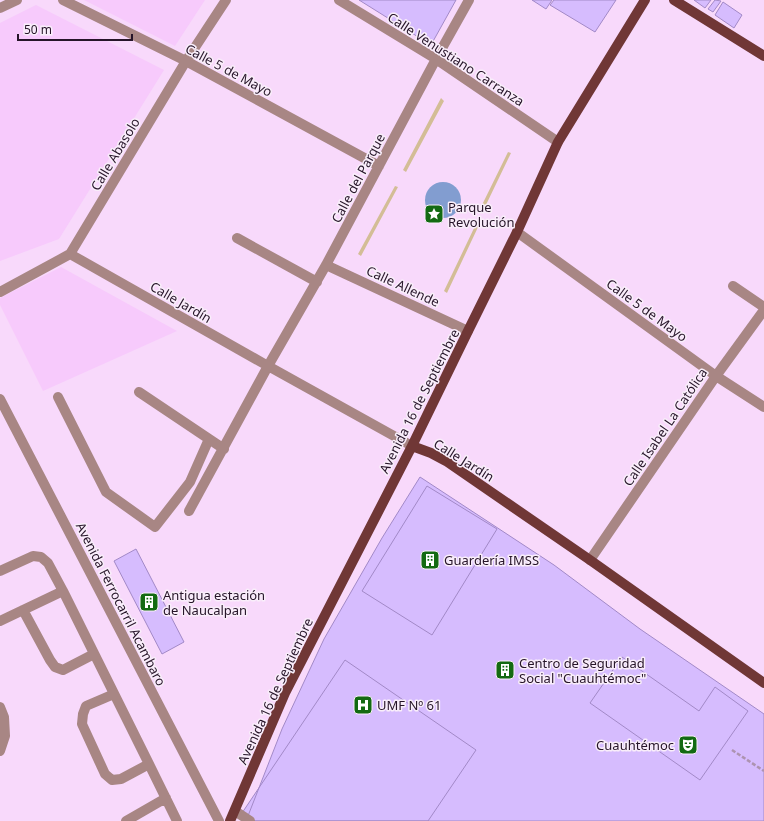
<svg xmlns="http://www.w3.org/2000/svg" width="764" height="821" viewBox="0 0 764 821" font-family="'Noto Sans',sans-serif">
<style>
.built{fill:#f7cafc}
.green{fill:#d3bd96}
.water{fill:#829dd0}
.building{fill:#d6bcfe;stroke:#a289c7}
.lines{fill:none;stroke-linecap:round;stroke-linejoin:round}
.path{stroke:#ad93b0;stroke-width:2.5;stroke-dasharray:4 2;stroke-linecap:butt}
.minor{stroke:#a88684;stroke-width:10}
.major{stroke:#703736;stroke-width:10}
.labels{text-anchor:middle;stroke-width:3;stroke-linejoin:round;paint-order:stroke}
.street-label{font-size:13px;fill:#261429;stroke:#f9eefa}
.poi-label{font-size:13px;fill:#261429;stroke:#f9eefa;text-anchor:start}
</style>
<rect width="100%" height="100%" fill="#f8d9fb"/>
<path class="built" d="M84,0H205L175,46Z
M36,5L164,70L59,239L0,261V23Z
M61,267L177,331L43,391L0,305V298Z"/>
<path class="green" d="M441,98L444,101L406,172L403,170Z
M508,152L511,153L484,209L481,207Z
M395,186L398,187L361,256L358,254Z
M476,224L479,225L447,293L444,291Z"/>
<path class="water" d="M425 200a18 18 0 1 1 36 0a18 18 0 1 1-36 0Z"/>
<path class="building" d="M359,0H456L431,45Z
M532,0H552L546,9Z
M554,0H616L595,32L550,5Z
M694,0H711L705,8Z
M715,0L721,1L713,12L708,9Z
M723,2L742,15L734,28L715,15Z
M420,477L554,565L640,629L764,714V821H246L282,729L324,639L382,538Z
M427,486L497,529L432,635L362,591Z
M136,549L184,642L162,654L114,561Z
M622,657L699,711L715,687L748,711L700,780L590,703Z
M345,660L476,750L428,821H253L242,813Z"/>
<g class="lines">
<path class="path" d="M732,750L764,771"/>
<path class="minor" d="M63,0L186,61L379,166
M339,0L436,59L558,142
M0,8L17,0
M517,232L716,376L764,407
M237,238L317,282
M70,254L268,366L412,446
M326,265L468,331
M733,286L764,307
M0,292L70,254L186,61L226,0
M139,392L224,449
M58,397L106,492L155,527L190,482L209,439
M0,399L219,821
M189,511L268,366L326,265L436,59L469,0
M590,560L716,376L764,310
M0,571L33,556L41,557L48,563L63,591L149,764L177,821
M23,610L50,660L55,667L63,670L94,654
M0,621L63,591
M114,694L86,706L83,714L82,724L105,774L112,780L121,779L149,764
M0,707L4,717L5,736L0,751
M235,811L250,821
M126,821L166,798"/>
<path class="major" d="M674,0L764,56
M412,446L431,453L446,461L590,560L764,683
M230,821L285,693L412,446L468,331L517,232L558,142L645,0"/>
</g>
<defs>
<g id="sight-square" transform="scale(1)"><rect x="-9" y="-9" width="18" height="18" rx="4" fill="#136a12" stroke="#f9eefa"/><path d="M0-6L1.8-2.2L6-1.7L2.9 1.2L3.7 5.4L0 3.3L-3.7 5.4L-2.9 1.2L-6-1.7L-1.8-2.2Z" fill="#fff"/></g>
<g id="building-square" transform="scale(1)"><rect x="-9" y="-9" width="18" height="18" rx="4" fill="#136a12" stroke="#f9eefa"/><path d="M-4-6H4V6H1V3H-1V6H-4ZM-2.5-4.3h1.7v1.8h-1.7ZM.8-4.3h1.7v1.8H.8ZM-2.5-1h1.7V.8h-1.7ZM.8-1h1.7V.8H.8Z" fill="#fff"/></g>
<g id="hospital-square" transform="scale(1)"><rect x="-9" y="-9" width="18" height="18" rx="4" fill="#136a12" stroke="#f9eefa"/><path d="M-5-5h3v3.5h4V-5h3V5h-3V1.5h-4V5h-3Z" fill="#fff"/></g>
<g id="theatre-square" transform="scale(1)"><rect x="-9" y="-9" width="18" height="18" rx="4" fill="#136a12" stroke="#f9eefa"/><path d="M-5-5.5Q0-4 5-5.5V0Q5 5 0 6Q-5 5-5 0ZM-3.3-2.5H-1v1.5H-3.3ZM1-2.5H3.3v1.5H1ZM-2.8 1Q0 5.5 2.8 1Z" fill="#fff"/></g>
</defs>
<g fill-rule="evenodd">
<use href="#sight-square" x="434" y="214"/>
<use href="#building-square" x="430" y="560"/>
<use href="#building-square" x="149" y="602"/>
<use href="#building-square" x="505" y="670"/>
<use href="#hospital-square" x="363" y="705"/>
<use href="#theatre-square" x="688" y="745"/>
</g>
<g class="labels">
<g class="street-label">
<text transform="translate(456 59) rotate(33)" y="5">Calle Venustiano Carranza</text>
<text transform="translate(229 70) rotate(28)" y="5">Calle 5 de Mayo</text>
<text transform="translate(115 154) rotate(-59)" y="5">Calle Abasolo</text>
<text transform="translate(358 178) rotate(-62)" y="5">Calle del Parque</text>
<text transform="translate(403 286) rotate(25)" y="5">Calle Allende</text>
<text transform="translate(181 302) rotate(30)" y="5">Calle Jardín</text>
<text transform="translate(647 310) rotate(36)" y="5">Calle 5 de Mayo</text>
<text transform="translate(419 401) rotate(-63)" y="5">Avenida 16 de Septiembre</text>
<text transform="translate(665 427) rotate(-56)" y="5">Calle Isabel La Católica</text>
<text transform="translate(464 460) rotate(32)" y="5">Calle Jardín</text>
<text transform="translate(121 604) rotate(63)" y="5">Avenida Ferrocarril Acambaro</text>
<text transform="translate(275 691) rotate(-65)" y="5">Avenida 16 de Septiembre</text>
</g>
<g class="poi-label">
<text x="448" y="212">Parque<tspan x="448" dy="15">Revolución</tspan></text>
<text x="444" y="565">Guardería IMSS</text>
<text x="163" y="600">Antigua estación<tspan x="163" dy="15">de Naucalpan</tspan></text>
<text x="519" y="668">Centro de Seguridad<tspan x="519" dy="15">Social "Cuauhtémoc"</tspan></text>
<text x="377" y="710">UMF Nº 61</text>
<text x="674" y="750" text-anchor="end">Cuauhtémoc</text>
</g>
</g>
<path d="M18 34v6h114v-6" fill="none" stroke="#261429" stroke-width="2"/>
<text x="24" y="34" font-size="12" fill="#261429" stroke="#f9eefa" stroke-width="3" paint-order="stroke">50 m</text>
</svg>
